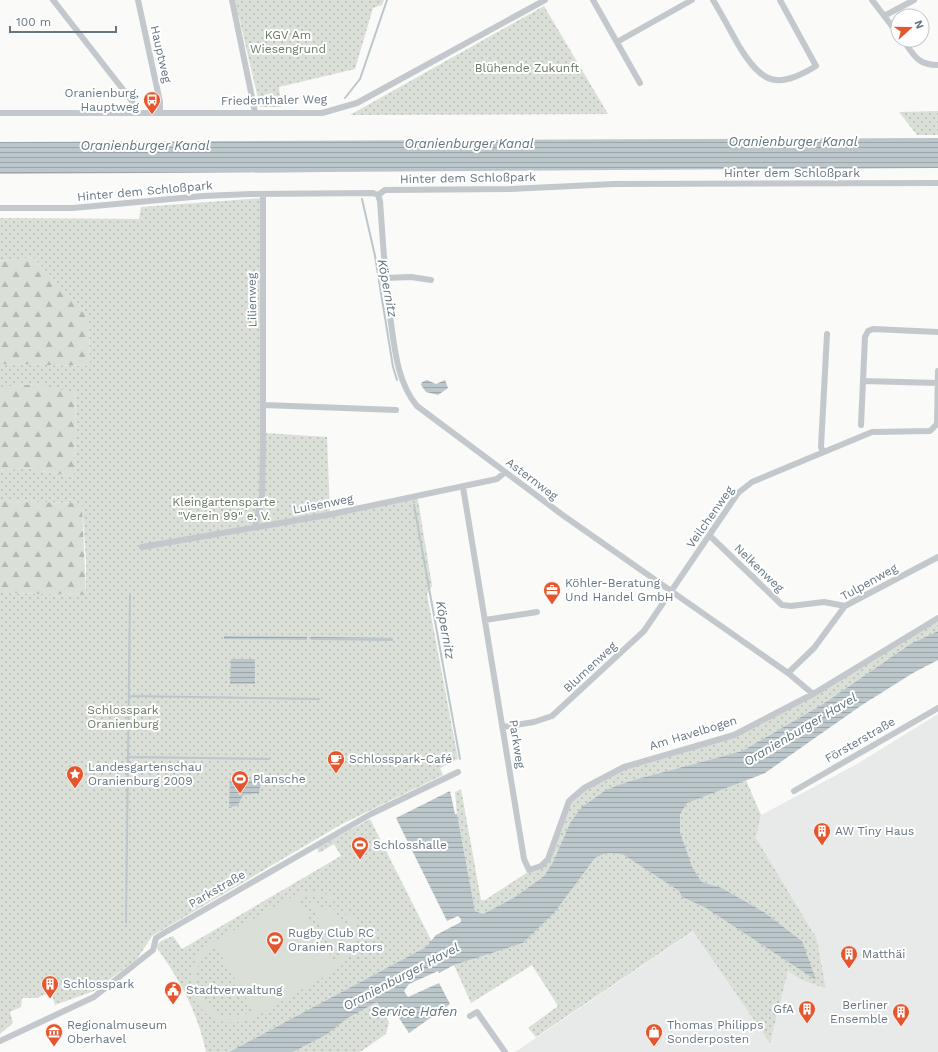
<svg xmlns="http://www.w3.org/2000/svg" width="938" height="1052" viewBox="0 0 938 1052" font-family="'Work Sans',sans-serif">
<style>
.built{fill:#e8e9e9}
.forest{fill:url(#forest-firs)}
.park{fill:url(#park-dots)}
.pitch{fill:#dadfd7;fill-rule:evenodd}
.water{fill:url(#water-rules)}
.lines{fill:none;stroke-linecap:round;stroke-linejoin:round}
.stream{stroke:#bbc7cb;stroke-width:2}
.minor{stroke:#c3c8cc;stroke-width:6}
.labels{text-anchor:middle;stroke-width:4;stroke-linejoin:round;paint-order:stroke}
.park-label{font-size:12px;fill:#687a64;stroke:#fff}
.street-label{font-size:12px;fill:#657683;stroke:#fff}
.poi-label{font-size:12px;fill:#657683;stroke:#fff;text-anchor:start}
.water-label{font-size:13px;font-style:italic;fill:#60757c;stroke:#fff}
</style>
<defs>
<pattern id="forest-firs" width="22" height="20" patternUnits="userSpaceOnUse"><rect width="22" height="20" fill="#dadfd7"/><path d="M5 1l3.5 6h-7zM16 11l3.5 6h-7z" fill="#b4b9b4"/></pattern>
<pattern id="park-dots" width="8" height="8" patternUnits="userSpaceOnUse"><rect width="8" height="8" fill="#dadfd7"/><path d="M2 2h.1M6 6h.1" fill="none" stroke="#b4b9b4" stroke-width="1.8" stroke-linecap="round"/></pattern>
<pattern id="water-rules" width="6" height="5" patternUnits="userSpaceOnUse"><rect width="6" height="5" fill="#bbc7cb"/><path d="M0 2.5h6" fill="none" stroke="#9ca6aa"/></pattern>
</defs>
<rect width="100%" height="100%" fill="#fafaf8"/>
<path class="built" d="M938,714V1052H515L694,931L770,1042L788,970L800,979L826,989L817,939L756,838L761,815L857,764Z"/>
<path class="forest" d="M33,257L89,316L90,366L0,364V261Z
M35,384L76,392L74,477L24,468L0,471V387Z
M0,501L82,503L86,595L0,593Z"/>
<path class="park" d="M235,0H384L382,5L373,8L355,69L279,87L281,107H260Z
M544,6L608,114L350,115Z
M938,111V135H917L899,112Z
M263,198L265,433L327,437L330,513L417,494L432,586L427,594L458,759L440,768L443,775L342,824L152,936L137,959L94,991L55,1005L51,992L37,998H22L21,1007L10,1012L13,1023L0,1034V593L86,595V561L82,503L0,501V471L24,468L74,477L76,393L35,384L0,387V364L90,366L89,316L33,257L0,261V218L139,219L141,207Z
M938,618V631L912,643L823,704L742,751L630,781L570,823L553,862L544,876L515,897L483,914L475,911L457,814L455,792L461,789L481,900H485L548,859L569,801L584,788L624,767L734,735L813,694Z
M746,780L761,815L756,838L817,939L826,989L800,979L788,971L770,1043L693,931L536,1037L528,1028L558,1006L532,965L471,1003L454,965L523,943L555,912L595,858L606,853L622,854L679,891L682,897L706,908L802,941L764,912L722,888L702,882L693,869L680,832V816L687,803Z
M370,819L432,942L426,947L229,1052H206C197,1011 181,982 157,948C157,940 167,939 173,936L182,949L339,857L341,856L334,844L319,853L317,848Z
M377,1002L389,1022L386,1034L360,1052H293L326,1035L348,1018Z"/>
<path class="pitch" d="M308,891C353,891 375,938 339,968L252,1019C234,1024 217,1025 203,1011C188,995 186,969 201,952C209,942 223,937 234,930C254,918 275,907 295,895ZM314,895C351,898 362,938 335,962L298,899ZM216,947L253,1010C211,1038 170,974 216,947Z
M315,899L323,911L332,906L347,931L338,936L344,948L337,952L309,903Z"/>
<path class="water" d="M938,138V168L0,174V142Z
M427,380L436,384L445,380L448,388L438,395L426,392L421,385L422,382Z
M938,631V660L913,673L862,705L765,773L687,803L680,815V832L693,869L702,882L722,888L764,912L802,941L816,980L706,908L682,897L679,891L622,854L606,853L595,858L555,912L523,943L454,965L439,973L438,971L409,984L404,991L408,997L439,983L450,1004L409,1033L395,1012L386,1017L377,1002L348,1018L326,1035L293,1052H229L426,947L436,935L461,922V919L458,916L447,921L396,818L450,791L455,814H457L475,911L483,914L515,897L544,876L553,862L570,823L582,807L606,790L630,781L742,751L823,704L912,643Z
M224,636L307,637V640L224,639Z
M311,637L393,638V641L311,640Z
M231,659H255V684H230Z
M230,779L261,781L259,793L243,795L238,805L229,808Z"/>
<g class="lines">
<path class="stream" d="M345,98L360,79L387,0
M362,199L375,256L393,367L397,380
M414,505L460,759
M129,696L319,699
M128,757L269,759
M126,922L130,594"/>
<path class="minor" d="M53,0L132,101L133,112
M138,0L160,102V112
M232,0L255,112
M593,0L640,83
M713,0C722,15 730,30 739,46C762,84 777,90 816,66L780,0
M872,0L898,34
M884,16L914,0
M903,40C914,55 917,65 938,65
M617,42L692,0
M0,113H322L357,103L545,0
M378,195L380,201C383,242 385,282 391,323C395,352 398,383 417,406L564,516L788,673L813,694
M0,208H73L203,196L251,194L373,193L378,195L385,190L510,189L614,184L938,183
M385,278L411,277L431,280
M863,381L938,383
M264,405L396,410
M861,425L865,337L868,331L873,329L938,332
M823,452L821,447L827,334
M463,487L524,859L529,870L541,866L548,859L569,801L584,788L624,767L734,735L813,694L938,618
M255,527L262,496L263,446V194
M710,536L782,605L791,606L824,602L845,606
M142,547L327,515L497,479L505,472
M485,620L537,612
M788,673L814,648L845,606L938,557
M503,727L534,722L552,716L644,631L738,493L752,482L872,432L930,431L937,424L938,371
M794,791L938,708
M470,1016L477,1012L505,1052
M0,1041L94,997L153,950L156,938L164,933L371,814L458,772"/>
</g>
<defs>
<g id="bus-pin" transform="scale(0.9)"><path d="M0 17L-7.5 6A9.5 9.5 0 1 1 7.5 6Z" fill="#e4572e" stroke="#fff"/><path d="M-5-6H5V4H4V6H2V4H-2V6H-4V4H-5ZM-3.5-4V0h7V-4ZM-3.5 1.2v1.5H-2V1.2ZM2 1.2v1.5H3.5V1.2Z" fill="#fff"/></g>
<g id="office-pin" transform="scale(0.9)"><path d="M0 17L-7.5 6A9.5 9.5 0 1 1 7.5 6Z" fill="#e4572e" stroke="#fff"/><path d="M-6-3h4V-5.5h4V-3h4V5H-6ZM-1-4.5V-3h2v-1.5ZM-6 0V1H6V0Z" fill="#fff"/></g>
<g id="cafe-pin" transform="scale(0.9)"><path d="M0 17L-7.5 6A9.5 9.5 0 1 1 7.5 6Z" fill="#e4572e" stroke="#fff"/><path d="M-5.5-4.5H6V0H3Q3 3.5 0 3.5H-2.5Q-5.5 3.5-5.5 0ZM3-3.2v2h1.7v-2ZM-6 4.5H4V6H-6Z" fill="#fff"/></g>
<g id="sight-pin" transform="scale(0.9)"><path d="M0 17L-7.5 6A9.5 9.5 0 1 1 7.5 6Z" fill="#e4572e" stroke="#fff"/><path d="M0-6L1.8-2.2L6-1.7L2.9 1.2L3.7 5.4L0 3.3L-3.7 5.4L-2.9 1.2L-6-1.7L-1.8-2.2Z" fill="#fff"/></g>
<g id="stadium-pin" transform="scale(0.9)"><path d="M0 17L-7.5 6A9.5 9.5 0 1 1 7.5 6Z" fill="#e4572e" stroke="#fff"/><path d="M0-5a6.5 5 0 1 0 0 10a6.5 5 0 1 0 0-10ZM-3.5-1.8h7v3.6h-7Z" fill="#fff"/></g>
<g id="building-pin" transform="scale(0.9)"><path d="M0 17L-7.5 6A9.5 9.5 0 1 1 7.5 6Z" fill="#e4572e" stroke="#fff"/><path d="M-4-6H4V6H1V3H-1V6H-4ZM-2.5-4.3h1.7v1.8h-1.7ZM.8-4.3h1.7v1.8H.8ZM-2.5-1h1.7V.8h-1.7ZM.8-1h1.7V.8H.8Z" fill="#fff"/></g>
<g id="civic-pin" transform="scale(0.9)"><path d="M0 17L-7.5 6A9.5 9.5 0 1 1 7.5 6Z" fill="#e4572e" stroke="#fff"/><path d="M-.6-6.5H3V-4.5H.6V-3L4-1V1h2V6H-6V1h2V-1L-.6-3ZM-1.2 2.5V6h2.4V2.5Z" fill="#fff"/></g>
<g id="museum-pin" transform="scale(0.9)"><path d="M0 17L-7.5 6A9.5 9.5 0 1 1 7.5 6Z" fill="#e4572e" stroke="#fff"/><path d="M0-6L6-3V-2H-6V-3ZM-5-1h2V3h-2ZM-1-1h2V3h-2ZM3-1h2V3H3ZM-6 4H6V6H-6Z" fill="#fff"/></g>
<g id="shop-pin" transform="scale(0.9)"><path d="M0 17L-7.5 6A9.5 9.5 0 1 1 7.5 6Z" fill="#e4572e" stroke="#fff"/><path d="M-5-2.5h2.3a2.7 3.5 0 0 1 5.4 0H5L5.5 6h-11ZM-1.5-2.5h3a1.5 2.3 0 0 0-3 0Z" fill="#fff"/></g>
</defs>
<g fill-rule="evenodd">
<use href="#bus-pin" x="152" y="100"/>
<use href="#office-pin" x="552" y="590"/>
<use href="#cafe-pin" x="336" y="759"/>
<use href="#sight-pin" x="75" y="774"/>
<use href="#stadium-pin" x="240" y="779"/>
<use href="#building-pin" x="822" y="831"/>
<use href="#stadium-pin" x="360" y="845"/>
<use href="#stadium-pin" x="275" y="940"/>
<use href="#building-pin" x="849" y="954"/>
<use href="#building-pin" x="50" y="984"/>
<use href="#civic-pin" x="173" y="990"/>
<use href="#building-pin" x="807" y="1009"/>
<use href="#building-pin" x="901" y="1012"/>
<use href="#museum-pin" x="54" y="1032"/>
<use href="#shop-pin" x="654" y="1032"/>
</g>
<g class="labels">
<g class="park-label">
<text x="288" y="39">KGV Am<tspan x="288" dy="14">Wiesengrund</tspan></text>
<text x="527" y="72">Blühende Zukunft</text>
<text x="224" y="506">Kleingartensparte<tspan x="224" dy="14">"Verein 99" e. V.</tspan></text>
<text x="123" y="714">Schlosspark<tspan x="123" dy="14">Oranienburg</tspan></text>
</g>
<g class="street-label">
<text transform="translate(161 54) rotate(77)" y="4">Hauptweg</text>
<text transform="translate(274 100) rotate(-1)" y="4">Friedenthaler Weg</text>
<text x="792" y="177">Hinter dem Schloßpark</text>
<text transform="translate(468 178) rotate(-1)" y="4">Hinter dem Schloßpark</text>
<text transform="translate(145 191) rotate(-5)" y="4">Hinter dem Schloßpark</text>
<text transform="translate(252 300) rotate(-91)" y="4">Lilienweg</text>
<text transform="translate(532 479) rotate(37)" y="4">Asternweg</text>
<text transform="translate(323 504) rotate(-11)" y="4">Luisenweg</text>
<text transform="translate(710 517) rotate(-55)" y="4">Veilchenweg</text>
<text transform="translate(759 568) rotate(44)" y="4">Nelkenweg</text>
<text transform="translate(869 582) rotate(-29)" y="4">Tulpenweg</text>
<text transform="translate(590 667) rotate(-43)" y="4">Blumenweg</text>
<text transform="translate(693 733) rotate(-17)" y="4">Am Havelbogen</text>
<text transform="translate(860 740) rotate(-30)" y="4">Försterstraße</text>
<text transform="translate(517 744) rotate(81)" y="4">Parkweg</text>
<text transform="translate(217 889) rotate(-30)" y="4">Parkstraße</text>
</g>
<g class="poi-label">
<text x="139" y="97" text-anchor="end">Oranienburg,<tspan x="139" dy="14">Hauptweg</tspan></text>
<text x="565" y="587">Köhler-Beratung<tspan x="565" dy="14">Und Handel GmbH</tspan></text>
<text x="349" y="763">Schlosspark-Café</text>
<text x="88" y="771">Landesgartenschau<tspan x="88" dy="14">Oranienburg 2009</tspan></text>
<text x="253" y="783">Plansche</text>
<text x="835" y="835">AW Tiny Haus</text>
<text x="373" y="849">Schlosshalle</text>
<text x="288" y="937">Rugby Club RC<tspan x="288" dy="14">Oranien Raptors</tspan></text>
<text x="862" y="958">Matthäi</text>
<text x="63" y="988">Schlosspark</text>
<text x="186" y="994">Stadtverwaltung</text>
<text x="888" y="1009" text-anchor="end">Berliner<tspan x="888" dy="14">Ensemble</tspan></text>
<text x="794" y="1013" text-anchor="end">GfA</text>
<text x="67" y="1029">Regionalmuseum<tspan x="67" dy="14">Oberhavel</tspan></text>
<text x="667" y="1029">Thomas Philipps<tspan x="667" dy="14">Sonderposten</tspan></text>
</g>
<g class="water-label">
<text x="793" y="146">Oranienburger Kanal</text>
<text x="469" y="148">Oranienburger Kanal</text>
<text x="145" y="150">Oranienburger Kanal</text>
<text transform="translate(388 288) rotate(79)" y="5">Köpernitz</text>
<text transform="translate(446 630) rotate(80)" y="5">Köpernitz</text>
<text transform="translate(800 729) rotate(-31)" y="5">Oranienburger Havel</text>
<text transform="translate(401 976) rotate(-28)" y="5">Oranienburger Havel</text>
<text x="414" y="1016">Service Hafen</text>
</g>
</g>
<g transform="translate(910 28) rotate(69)"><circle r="19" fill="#ffffff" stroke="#c1c8cd"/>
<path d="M0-3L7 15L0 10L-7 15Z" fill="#e4572e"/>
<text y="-6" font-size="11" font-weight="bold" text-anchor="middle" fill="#657683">N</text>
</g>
<path d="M10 26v6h106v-6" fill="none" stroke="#657683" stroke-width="2"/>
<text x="16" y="26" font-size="12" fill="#657683" stroke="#ffffff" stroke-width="3" paint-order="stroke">100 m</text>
</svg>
